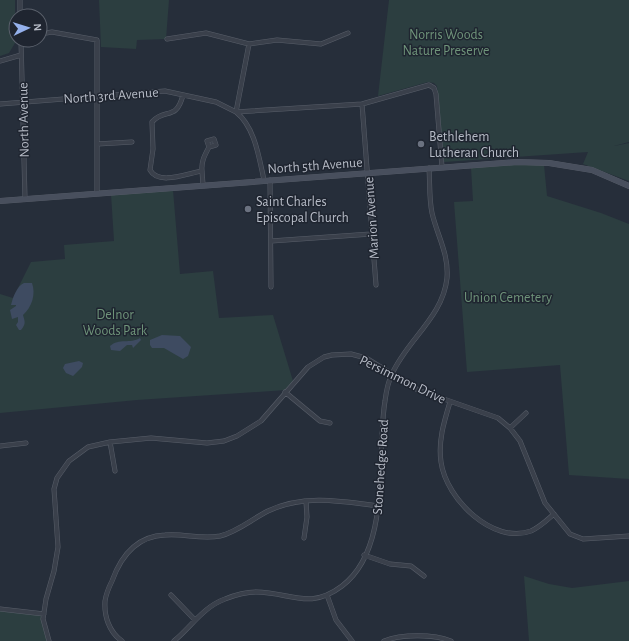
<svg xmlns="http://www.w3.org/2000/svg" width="629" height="641" viewBox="0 0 629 641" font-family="'Alegreya Sans',sans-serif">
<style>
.green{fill:#2c3e40}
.water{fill:#3e4b61}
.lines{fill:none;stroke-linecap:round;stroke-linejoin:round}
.street-casing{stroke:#585e69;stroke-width:5}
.secondary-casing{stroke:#585e69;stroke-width:6}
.street{stroke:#3a404b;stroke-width:4}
.secondary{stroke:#484f5d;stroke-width:5.5}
.worship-dot{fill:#6b7280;stroke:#1f2530;stroke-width:1.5}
.labels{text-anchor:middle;stroke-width:3;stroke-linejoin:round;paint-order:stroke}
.park-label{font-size:14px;fill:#6f947a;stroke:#1f2530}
.street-label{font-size:14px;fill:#b6bbc6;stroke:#1f2530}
.poi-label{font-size:14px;fill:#b6bbc6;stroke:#1f2530;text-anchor:start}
</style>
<rect width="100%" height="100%" fill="#262e3a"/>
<path class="green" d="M0,0H15V43L9,53L0,56Z
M99,0H169L166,39L137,40L136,49L101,47Z
M389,0H629V142L614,146L629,143V181L583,164L588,152L444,162L437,86L434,83L428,82L378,96Z
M512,165H544L547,196L601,213L629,224V479L569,475L560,365L467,372L454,202L473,201L471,168Z
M173,190L180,274L213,271L219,318L273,315L293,381L286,390L137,400L0,413V294L13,298L31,262L65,259L64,245L114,241L111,194Z
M524,576L549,584L572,588L629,581V641H529Z
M0,610L42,615L48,641H0Z"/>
<path class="water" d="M24,283H32C36,294 32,307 23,315C25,322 26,324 21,330H19L16,325L18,322V317L12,319L10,310L16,306V305H11C13,297 17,286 24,283Z
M162,335L180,336L191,347L188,356L183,359L164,348H152L150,345V340Z
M140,338L141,340L133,348L132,345H127L120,351L111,350L110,346C119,338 130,344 140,338Z
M79,361L83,363L82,367L73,376L66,373L63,368L65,364Z"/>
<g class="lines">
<g class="street-casing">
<path id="street" d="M20,0V16
M40,34L52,32L97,40V193
M167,39L206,33L249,44L277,40L321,44L348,33
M21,40L25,199
M249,44L236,112C255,127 259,158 264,180
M0,61L21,55
M183,95C176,122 165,107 152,122L153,149L150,170C159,186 188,173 202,171L203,185
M0,104L165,91L216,102L236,112L362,104L429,85L434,88L436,94L442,167
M362,104L376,285
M97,144L132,142
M202,171C201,161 205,155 209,147L216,145L214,139L207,141L209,147
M270,180L271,287
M271,241L371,234
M285,392L320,421L330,423
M450,402C444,422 438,441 441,462C446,499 493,545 531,531C540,527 547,520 554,514
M510,428L526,413
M110,442L115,471
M0,446L26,443
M304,538L307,517L306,501
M364,555L390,564L411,566L424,576
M171,595L195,620
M327,595L336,620L352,641
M0,609L44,614
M49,641L43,619L46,599L54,571L58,547L54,489L57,478L69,461L88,447L110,442L151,438L207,443L224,441L237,436L261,421L308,367L324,357L332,355L351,354L366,358L418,390L498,418L510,428L520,441L545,503L570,534L583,539L629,536
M122,641C109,632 104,616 105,601C106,594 109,587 112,581C121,556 136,536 165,535C184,533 201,540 220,536C237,532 252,519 268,511C304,494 341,501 378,506
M174,641C191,627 203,607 225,599C235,595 246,592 256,592C290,592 309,611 342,586C392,548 376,455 385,401C386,393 388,382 392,374C407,340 443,317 447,278C449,254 437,235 432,213C429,199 430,183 429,168
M384,641C402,634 433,634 451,641"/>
</g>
<g class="secondary-casing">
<path id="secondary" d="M0,201L517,162L549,163L592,170L629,186"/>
</g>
<use href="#street" class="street"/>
<use href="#secondary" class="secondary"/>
</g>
<g class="worship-dot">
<circle cx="421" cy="144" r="4"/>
<circle cx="248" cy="209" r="4"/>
</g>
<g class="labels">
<g class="park-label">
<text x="446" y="39">Norris Woods<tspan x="446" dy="16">Nature Preserve</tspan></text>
<text x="508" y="302">Union Cemetery</text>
<text x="115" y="319">Delnor<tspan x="115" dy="16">Woods Park</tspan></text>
</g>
<g class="street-label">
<text transform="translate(111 95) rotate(-4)" y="5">North 3rd Avenue</text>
<text transform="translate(23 120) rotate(-91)" y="5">North Avenue</text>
<text transform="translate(315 165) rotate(-4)" y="5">North 5th Avenue</text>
<text transform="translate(371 218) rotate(-94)" y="5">Marion Avenue</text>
<text transform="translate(403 379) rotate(26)" y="5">Persimmon Drive</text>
<text transform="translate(380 467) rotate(-86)" y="5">Stonehedge Road</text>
</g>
<g class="poi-label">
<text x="429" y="141">Bethlehem<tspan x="429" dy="16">Lutheran Church</tspan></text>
<text x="256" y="206">Saint Charles<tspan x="256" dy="16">Episcopal Church</tspan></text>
</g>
</g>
<g transform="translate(28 28) rotate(86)"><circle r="19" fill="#1f2530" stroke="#5b616c"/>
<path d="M0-3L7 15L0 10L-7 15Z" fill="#95b1ec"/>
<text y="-6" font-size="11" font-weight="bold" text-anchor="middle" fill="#b6bbc6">N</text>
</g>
</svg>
